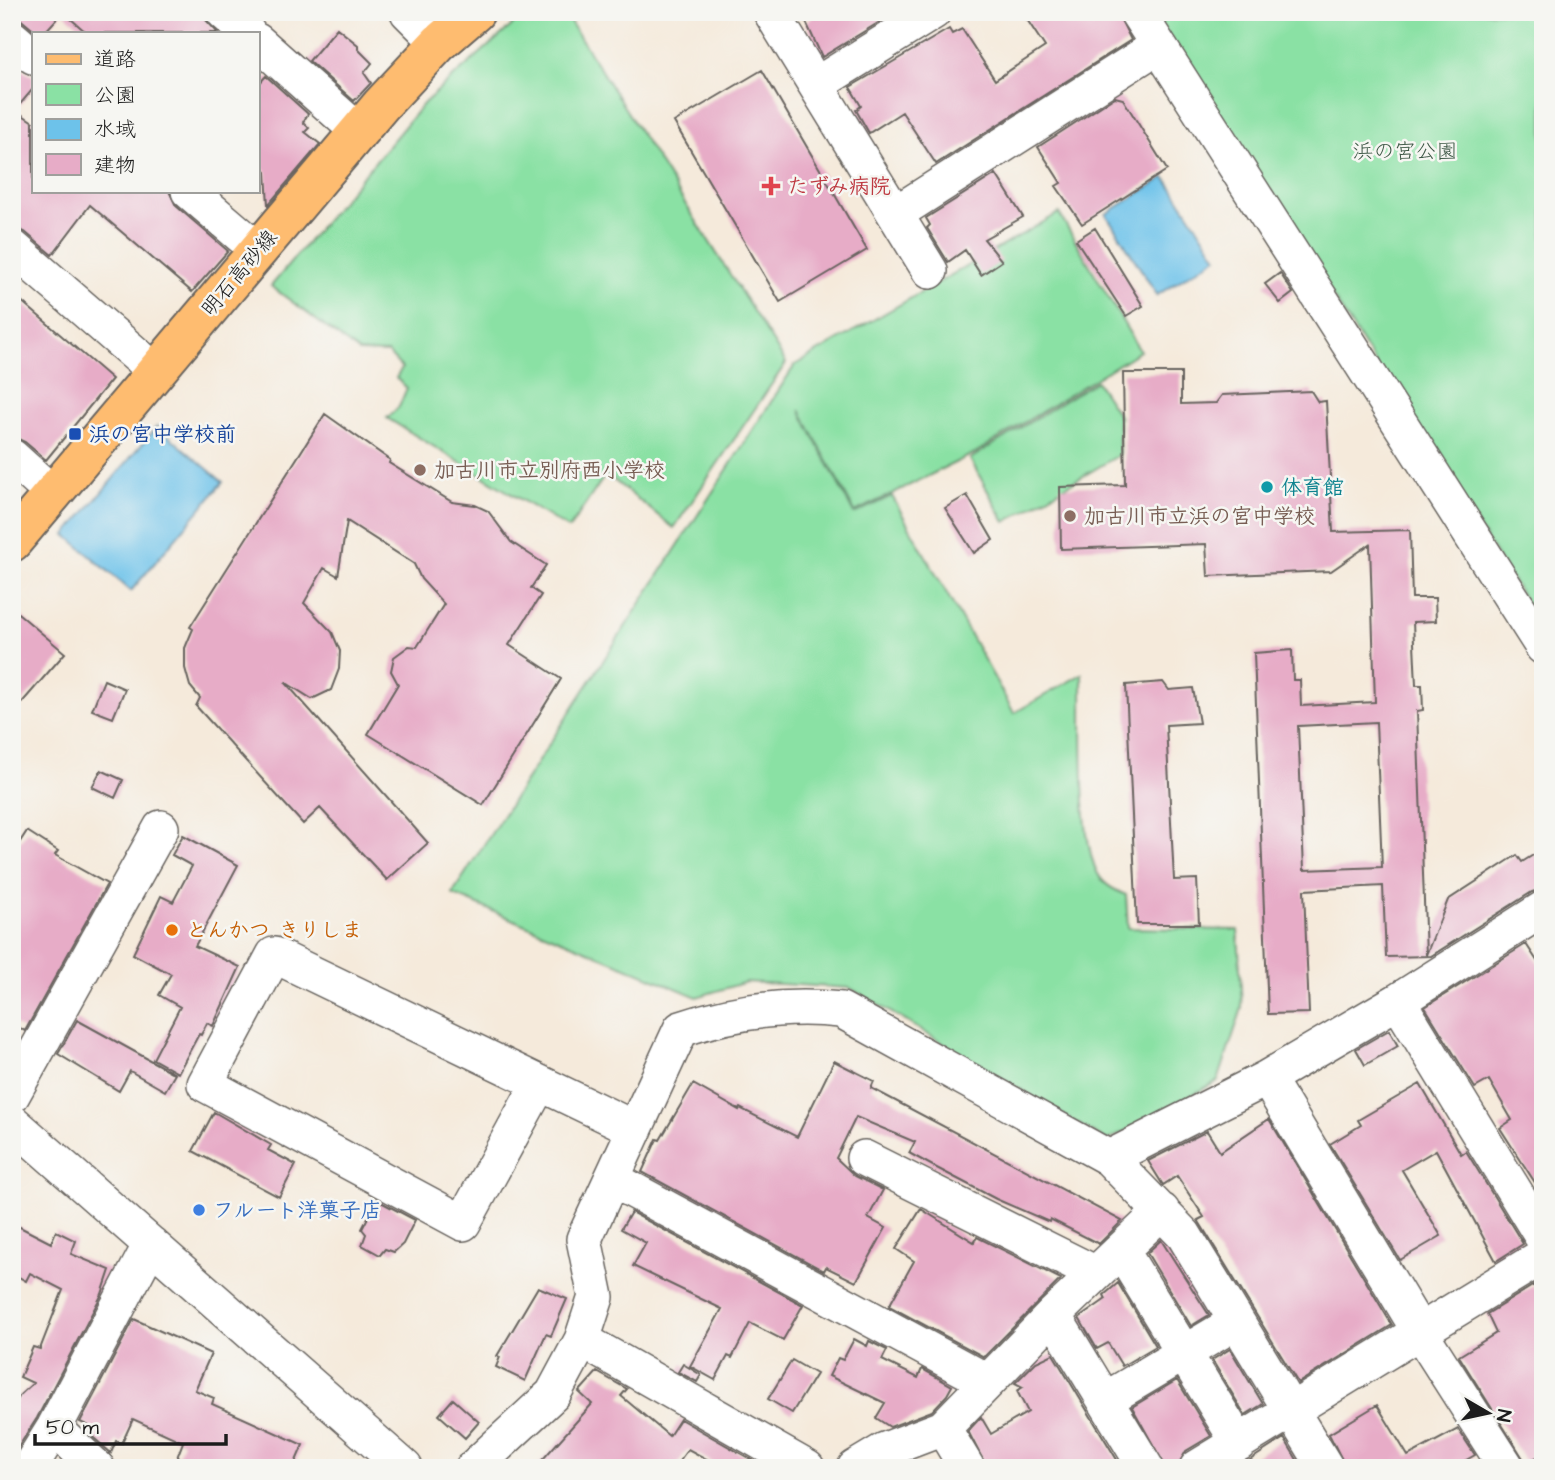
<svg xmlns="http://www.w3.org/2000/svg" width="1555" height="1480" viewBox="0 0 1555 1480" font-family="'Architects Daughter','Klee One',sans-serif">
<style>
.green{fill:#8ae1a4;stroke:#537e60;stroke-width:2}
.water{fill:#6dc2ea;stroke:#446f83;stroke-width:2}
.building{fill:#e7acc7;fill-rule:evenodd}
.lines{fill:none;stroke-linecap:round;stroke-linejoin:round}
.minor-casing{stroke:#68645f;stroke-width:38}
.major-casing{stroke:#68645f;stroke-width:42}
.minor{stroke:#fff;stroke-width:35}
.major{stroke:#febc70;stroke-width:38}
.health-dot{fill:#e0444e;stroke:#f6f6f2;stroke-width:2.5}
.transit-dot{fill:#1a4fb4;stroke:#f6f6f2;stroke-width:2.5}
.education-dot{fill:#8d6e63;stroke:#f6f6f2;stroke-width:2.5}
.culture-dot{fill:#0f9aa8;stroke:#f6f6f2;stroke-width:2.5}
.food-dot{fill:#e8710a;stroke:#f6f6f2;stroke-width:2.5}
.shop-dot{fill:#3f7fe0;stroke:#f6f6f2;stroke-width:2.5}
.labels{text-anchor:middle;stroke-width:5;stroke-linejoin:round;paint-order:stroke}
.park-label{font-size:21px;fill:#3d5745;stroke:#f6f6f2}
.health-label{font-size:21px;font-weight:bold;fill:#be3a42;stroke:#f6f6f2;text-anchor:start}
.street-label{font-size:21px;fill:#1c1c1c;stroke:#f6f6f2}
.transit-label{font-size:21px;font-weight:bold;fill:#164399;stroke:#f6f6f2;text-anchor:start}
.education-label{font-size:21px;font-weight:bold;fill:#785e54;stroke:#f6f6f2;text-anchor:start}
.culture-label{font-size:21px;font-weight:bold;fill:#0d838f;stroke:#f6f6f2;text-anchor:start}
.food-label{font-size:21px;font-weight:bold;fill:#c56008;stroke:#f6f6f2;text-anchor:start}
.shop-label{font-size:21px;font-weight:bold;fill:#366cbe;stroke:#f6f6f2;text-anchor:start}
</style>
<rect width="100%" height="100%" fill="#f6f6f2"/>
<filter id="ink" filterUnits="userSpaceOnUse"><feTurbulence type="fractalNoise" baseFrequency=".0143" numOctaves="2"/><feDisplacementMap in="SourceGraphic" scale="14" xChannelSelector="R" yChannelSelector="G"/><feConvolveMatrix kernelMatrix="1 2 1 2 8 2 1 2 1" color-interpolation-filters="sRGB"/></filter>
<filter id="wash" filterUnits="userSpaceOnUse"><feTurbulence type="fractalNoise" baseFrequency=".00686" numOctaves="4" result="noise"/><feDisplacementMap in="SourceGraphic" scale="28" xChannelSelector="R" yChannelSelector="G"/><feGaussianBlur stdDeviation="1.57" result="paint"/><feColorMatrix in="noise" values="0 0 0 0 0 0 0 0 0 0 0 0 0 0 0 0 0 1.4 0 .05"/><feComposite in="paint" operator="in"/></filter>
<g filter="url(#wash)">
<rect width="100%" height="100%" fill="#f5eadb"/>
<path class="green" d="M527,12H564L786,363L674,528L606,474L569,529L387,418L399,407L407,388L396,378L402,368L388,353L359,352L271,286L424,103Z
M1153,12H1543V629Z
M1059,213L1140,351L975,453L855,512L800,410L854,514L892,496L1014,713L1082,674C1083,721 1078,833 1097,872C1103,885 1115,890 1126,895L1128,928L1238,930L1242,1008L1218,1081L1107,1141L850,988L746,982L697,997L452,894L795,365Z
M1096,381L1119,416V455L1005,522L970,459Z"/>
<path class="water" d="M1165,177L1217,257L1157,295L1106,214Z
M157,426L223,482L131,591L66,535Z"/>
<g id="blocks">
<path class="building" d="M12,12H204L205,19L218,33H87L63,12L44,33H37Z
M820,12H889L891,15L822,57L806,22Z
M1022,12H1117L1131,40L936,164L902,112L869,133L856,110L861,106L850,87L949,29L952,34L962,29L995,80L1045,47Z
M337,28L358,45V49L372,63L364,73L371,83L354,101L309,61Z
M12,65L33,76V89L15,110L33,122V191H169L176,206L228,251L192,292L90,205L52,255L25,232L12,227Z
M762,70L867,250L780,302L674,122Z
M266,76L308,114L303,122L309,128L305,132L320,144L268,205L266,172L257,164V86Z
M1115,97L1123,99L1167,170L1082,224L1056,186L1061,183L1038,147Z
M996,174L1023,217L984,239L1002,261L981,275L965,250L948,262L927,228L930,225L926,218Z
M1095,228L1143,306L1126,316L1076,240Z
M1280,273L1293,293L1280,303L1265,284Z
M12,293L112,379L46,460L25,442L12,436Z
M1123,373H1181V404L1216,403L1222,395L1311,391L1318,402L1326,401L1333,532L1410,530L1412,598H1435L1436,621L1413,622L1416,685H1422L1423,710L1417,711L1426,955L1448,900L1517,855L1522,862L1543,849V889L1532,892L1431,956L1386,957L1383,886L1304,890L1309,1013L1268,1014L1254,653L1292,650L1293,680H1300L1301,706L1375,702L1370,544L1331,571L1208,576L1206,544L1061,549L1060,487L1125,485ZM1376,722L1382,867L1304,870L1298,726Z
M325,414L390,460L389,463L452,502L475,505L488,511L511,542L546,565L531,588L541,595L509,645L561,679L483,805L368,734L398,684L391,671L394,657L409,646L417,647L444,604L421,579L414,564L347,521L338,576L324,568L304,603L332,632L340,651L339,669L331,690L312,699L285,682L428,843L387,880L320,808L303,824L196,706L200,698L190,686L185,668V648L193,629L190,627Z
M967,495L993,540L974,553L945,508Z
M12,608L65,653L12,714Z
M104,680L125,689L113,718L92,710Z
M1163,682L1169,690L1193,688L1199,723L1166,725L1174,880L1197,879L1199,924H1137L1126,685Z
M101,770L123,780L115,798L92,787Z
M27,831L58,851L55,855L107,884L25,1031L12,1023V854Z
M183,835L238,865L195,946L240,967L213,1026L207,1023L201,1035L199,1034L178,1073L153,1059L180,1007L159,995L171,974L133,954L161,896L173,902L192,866L172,855Z
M1526,944L1543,970V1195L1500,1128L1512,1120L1489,1080L1475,1088L1425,1007Z
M77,1020L175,1074L165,1091L130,1071L119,1091L58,1054Z
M1389,1030L1398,1046L1365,1065L1356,1049Z
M834,1061L874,1081L871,1088L1122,1221L1099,1244L1050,1219L1049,1222L996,1199L931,1165L909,1153L915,1142L856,1117L836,1158L855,1176L883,1190L868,1218L886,1228L856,1282L826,1267L824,1271L642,1172L657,1139L660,1140L693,1084L739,1110L740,1108L797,1137Z
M1420,1084L1461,1154L1466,1151L1523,1244L1496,1261L1436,1150L1402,1170L1441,1236L1400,1260L1330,1144L1361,1125L1358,1120Z
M214,1112L271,1145L268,1150L296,1165L279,1197L193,1151Z
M1269,1119L1392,1325L1298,1383L1198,1220L1204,1217L1177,1176L1163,1185L1148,1161L1207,1131L1220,1152Z
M377,1200L415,1220L403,1244L394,1252L385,1249L380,1255L362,1245L366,1234L362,1229Z
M921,1209L974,1242L977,1237L1061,1279L984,1357L889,1306L914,1261L896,1249Z
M631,1212L803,1305L783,1340L750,1323L732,1358L728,1356L715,1380L690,1366L722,1309L633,1266L646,1243L621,1229Z
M12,1223L51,1243L56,1231L76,1241L71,1254L110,1270L102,1294L37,1418L12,1457V1409L20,1395L33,1383L20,1377L33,1347L40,1349L63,1290L30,1273L26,1281L12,1273Z
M1161,1240L1209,1315L1191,1326L1147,1253Z
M1118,1283L1156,1346L1122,1366L1108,1343L1097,1349L1079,1318L1106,1299L1104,1295Z
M1534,1285L1543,1302V1454L1526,1463L1459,1356L1496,1333L1487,1314Z
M538,1287L567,1299L551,1336L546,1334L525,1381L496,1367L500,1357L497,1356Z
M134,1319L211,1354L195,1390L214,1398L212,1404L303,1445L293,1468H173L183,1442L133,1419L122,1443L116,1441L111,1453L86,1431L89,1426L80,1422Z
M854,1339L867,1346L869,1341L887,1350L882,1360L918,1378L922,1369L952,1386L947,1395L932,1411L890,1427L876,1418L885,1403L829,1376L838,1358L843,1360Z
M1230,1349L1263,1404L1245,1415L1212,1360Z
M1053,1354L1122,1468H987L968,1431L981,1417L991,1434L1028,1412L1017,1391L1023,1387L1015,1383L1036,1362Z
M792,1360L816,1374L792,1413L768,1399Z
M683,1364L701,1375L697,1382L678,1372Z
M597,1372L627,1389L621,1396L669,1436L680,1419L766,1468H723L688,1449L674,1468H535L592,1404L579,1392Z
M1177,1380L1211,1436L1186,1451L1177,1468H1166L1132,1407Z
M453,1399L479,1422L465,1438L439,1415Z
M1377,1405L1408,1456L1458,1429L1475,1455L1452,1468H1346L1329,1434Z
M1284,1438L1302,1468H1236L1250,1460Z"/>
</g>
</g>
<g filter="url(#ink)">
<use href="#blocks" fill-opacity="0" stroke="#68645f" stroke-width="2"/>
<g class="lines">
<g class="minor-casing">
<path id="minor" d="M224,12L248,33
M408,12L439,43
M771,12L930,271
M1137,12L1543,647
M12,38L33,56
M257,41L358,131
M816,85L933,12
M189,191L258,250
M895,214L1158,46
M12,247L155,371
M12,457L53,494
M1398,1001L1543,1238
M1267,1078L1420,1332L1507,1468
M538,1086L463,1223L205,1084L274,955L635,1129
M12,1095L161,828
M12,1122L405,1468
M864,1158L1096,1274
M1109,1158L1267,1078L1398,1001L1543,909
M612,1179L988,1382
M1121,1250L1239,1443
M1053,1315L1146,1468
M582,1340L807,1468
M1105,1400L1236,1322
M54,1428L97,1468
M943,1428L967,1468
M29,1468L54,1428L151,1244
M473,1468L553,1394L582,1340L596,1297L584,1239L681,1029C734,1011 785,1004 841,1010L1109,1158L1184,1235L1326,1468
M855,1468L885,1450L943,1428L1053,1315L1162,1211
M1197,1468L1543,1256"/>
</g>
<g class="major-casing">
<path id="major" d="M12,542L381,105L439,43L475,12"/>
</g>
<use href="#minor" class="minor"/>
<use href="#major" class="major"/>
</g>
</g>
<path class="health-dot" d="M767.5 175.5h7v7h7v7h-7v7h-7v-7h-7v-7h7z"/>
<rect class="transit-dot" x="68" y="427" width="14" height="14" rx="3.5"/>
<g class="education-dot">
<circle cx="420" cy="470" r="7"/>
<circle cx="1070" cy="516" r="7"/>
</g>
<circle class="culture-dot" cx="1267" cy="487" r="7"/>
<circle class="food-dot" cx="172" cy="930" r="7"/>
<circle class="shop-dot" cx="199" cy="1210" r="7"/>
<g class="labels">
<g class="park-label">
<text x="1405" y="158">浜の宮公園</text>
</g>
<g class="health-label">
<text x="787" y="193">たずみ病院</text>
</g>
<g class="street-label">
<text transform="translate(239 273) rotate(-50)" y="7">明石高砂線</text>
</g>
<g class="transit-label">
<text x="89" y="441">浜の宮中学校前</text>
</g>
<g class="education-label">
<text x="434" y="477">加古川市立別府西小学校</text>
<text x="1084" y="523">加古川市立浜の宮中学校</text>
</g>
<g class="culture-label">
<text x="1281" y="494">体育館</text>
</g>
<g class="food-label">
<text x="186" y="937">とんかつ きりしま</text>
</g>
<g class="shop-label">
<text x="213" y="1217">フルート洋菓子店</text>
</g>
</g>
<rect width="1555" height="1480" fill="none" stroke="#f6f6f2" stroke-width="42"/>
<rect x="32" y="32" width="228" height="161" fill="#f6f6f2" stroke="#9f9f9c" stroke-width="2"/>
<rect x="46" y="54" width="35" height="10" fill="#febc70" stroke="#9f9f9c" stroke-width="2"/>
<text x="94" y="66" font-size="21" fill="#1c1c1c">道路</text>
<rect x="46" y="84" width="35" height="21" fill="#8ae1a4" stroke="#9f9f9c" stroke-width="2"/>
<text x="94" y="102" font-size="21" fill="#1c1c1c">公園</text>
<rect x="46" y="119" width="35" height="21" fill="#6dc2ea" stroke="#9f9f9c" stroke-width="2"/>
<text x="94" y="136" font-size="21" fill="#1c1c1c">水域</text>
<rect x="46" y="154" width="35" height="21" fill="#e7acc7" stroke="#9f9f9c" stroke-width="2"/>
<text x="94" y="172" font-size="21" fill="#1c1c1c">建物</text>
<g transform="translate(1488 1413) rotate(99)" stroke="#f6f6f2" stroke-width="5" paint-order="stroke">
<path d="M0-5L12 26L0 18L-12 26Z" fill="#1c1c1c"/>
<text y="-10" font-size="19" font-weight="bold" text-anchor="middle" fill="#1c1c1c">N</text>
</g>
<path d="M35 1434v10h191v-10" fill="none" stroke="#1c1c1c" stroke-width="3.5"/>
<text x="46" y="1434" font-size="21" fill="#1c1c1c" stroke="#f6f6f2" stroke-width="5" paint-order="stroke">50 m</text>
</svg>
